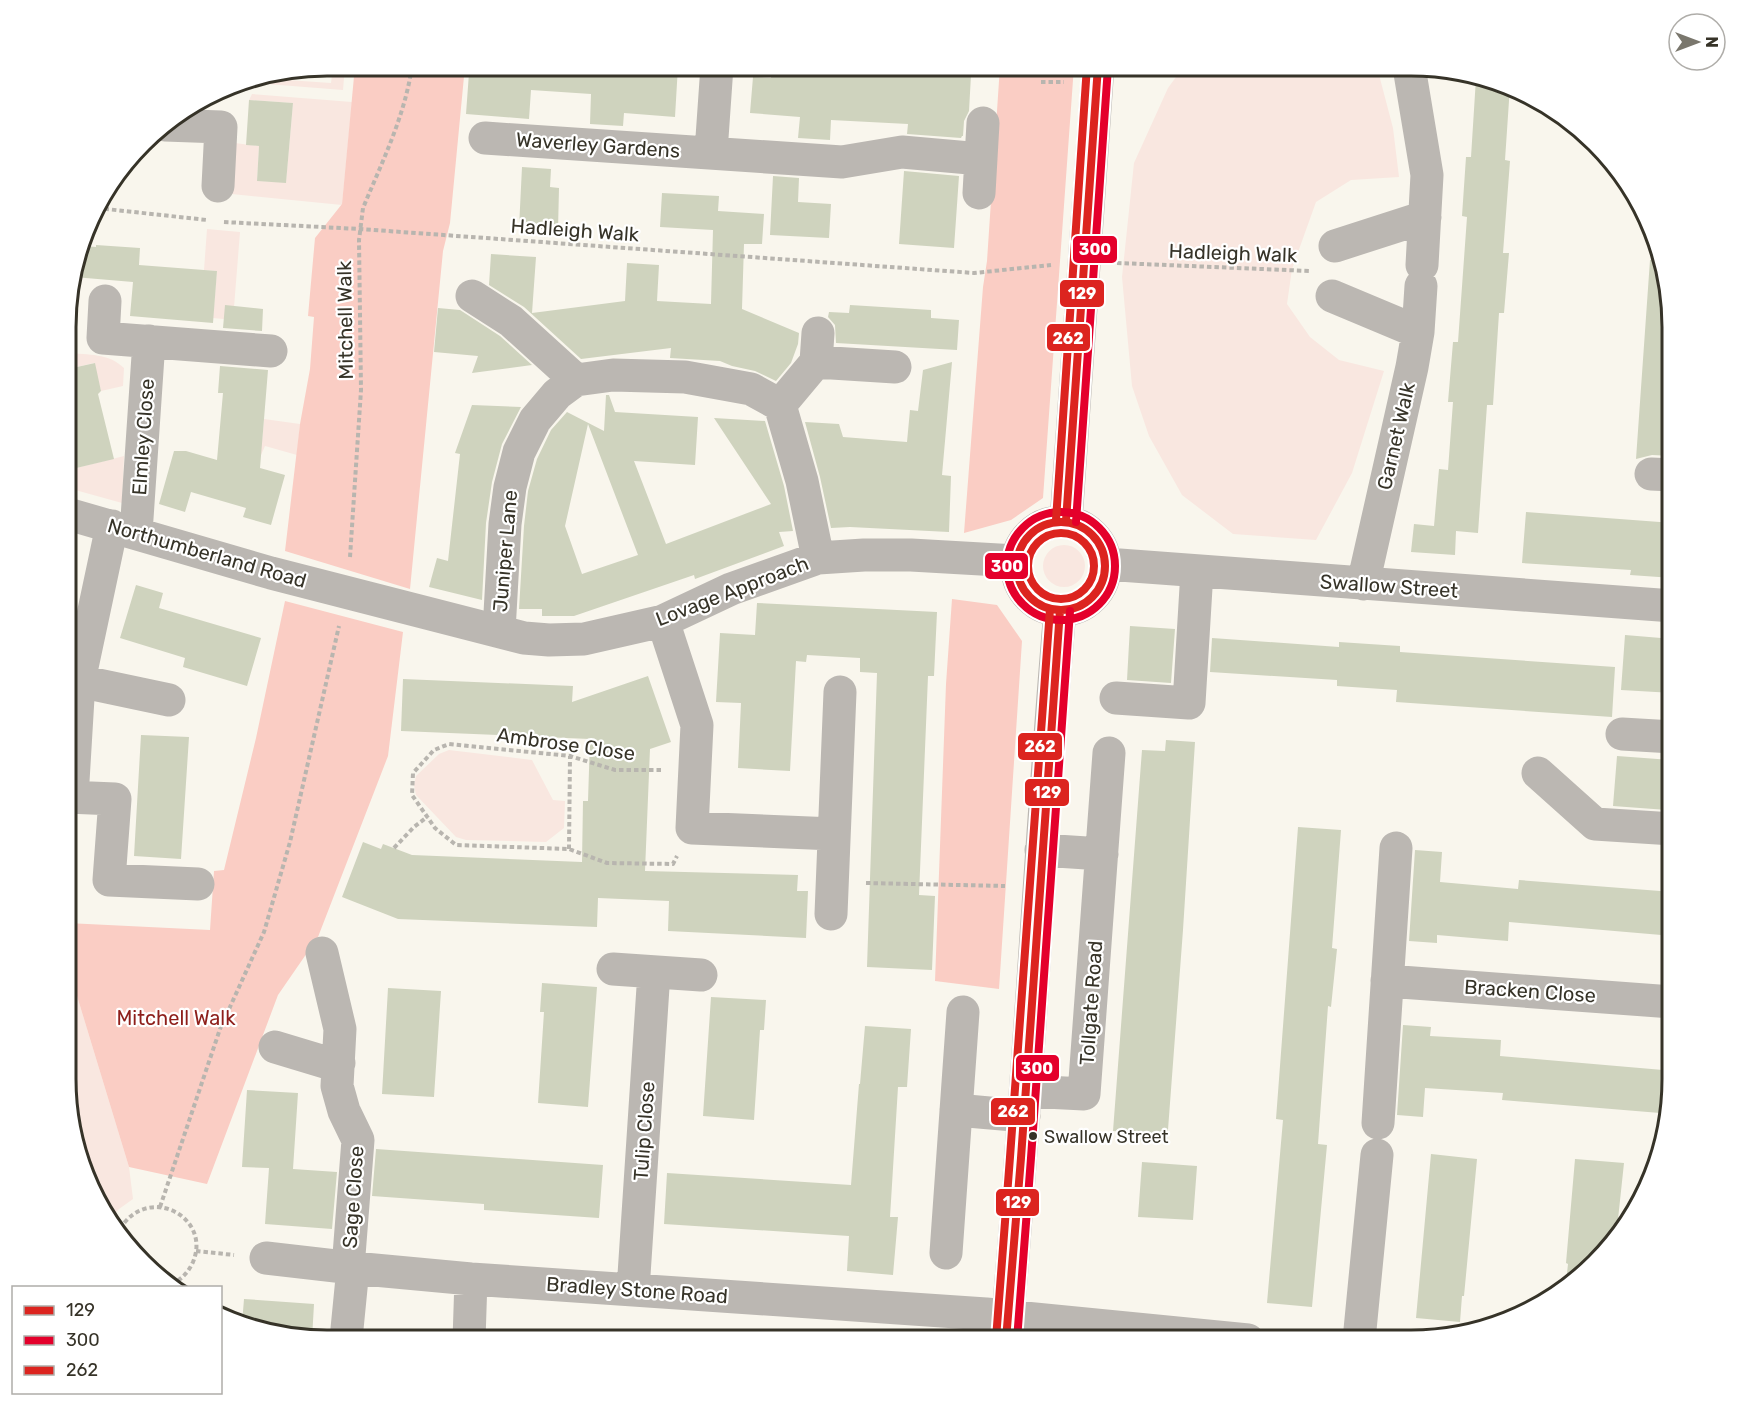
<svg xmlns="http://www.w3.org/2000/svg" width="1739" height="1406" viewBox="0 0 1739 1406" font-family="Rubik,sans-serif">
<style>
.green{fill:#f9e7e0}
.forest{fill:#facdc4}
.building{fill:#cfd3be;fill-rule:evenodd}
.lines{fill:none;stroke-linecap:round;stroke-linejoin:round}
.path{stroke:#b8b5af;stroke-width:4;stroke-dasharray:4.5 3;stroke-linecap:butt}
.minor{stroke:#bbb7b2;stroke-width:33}
.bus-1-casing{stroke:#fff;stroke-width:12}
.bus-2-casing{stroke:#fff;stroke-width:12}
.bus-3-casing{stroke:#fff;stroke-width:12}
.bus-1{stroke:#dc241f;stroke-width:8}
.bus-2{stroke:#e4002b;stroke-width:8}
.bus-3{stroke:#dc241f;stroke-width:8}
.bus-dot{fill:#363328;stroke:#fff;stroke-width:2}
.labels{text-anchor:middle;stroke-width:4.5;stroke-linejoin:round;paint-order:stroke}
.bus-label{font-size:18px;fill:#363328;stroke:#fff;text-anchor:start}
.street-label{font-size:20px;fill:#363328;stroke:#fff}
.park-label{font-size:20px;fill:#8e1f1b;stroke:#fff}
.rim{fill:none;stroke:#363328;stroke-width:3}
.line-badge{stroke:#fff;stroke-width:2}
.badge-label{font-size:16px;text-anchor:middle;font-weight:bold;fill:#fff}
</style>
<rect width="100%" height="100%" fill="#f9f6ed"/>
<path class="green" d="M333,66H345L343,90L240,82L287,73V80L331,83Z
M1184,66L1377,67L1393,128L1399,177L1351,180L1316,202L1292,269L1287,304L1310,337L1339,360L1384,371L1352,473L1316,540L1233,534L1182,495L1149,436L1132,386L1122,277L1134,163L1168,88Z
M252,94L352,102L342,205L232,194L235,143L259,146L257,181L286,182L293,103L249,100Z
M207,229L240,232L233,320L213,318L217,271L204,270Z
M68,353C88,355 109,353 124,368L123,386L101,391L94,363L68,369Z
M264,419L300,424L297,455L265,446L261,455L219,438L262,441Z
M124,456L122,503L68,488V470Z
M1043 566a21 21 0 1 1 42 0a21 21 0 1 1-42 0Z
M449,750L532,760L553,800L565,801L564,828L546,842L466,840L456,837L416,795L414,785L416,776L439,754Z
M67,963L129,1167L133,1199L119,1209L111,1218L93,1194L67,1096Z"/>
<path class="forest" d="M355,66H465L450,223L443,251L410,589L285,551L300,424L310,369L314,317L308,316L315,238L342,204Z
M1000,66H1074L1043,498L1011,520L964,533L983,287L987,261Z
M952,599L997,605L1022,641L999,989L935,981L946,684Z
M285,601L403,632L388,756L318,937L278,995L207,1184L129,1167L67,963V923L210,930L214,871L224,870L256,738Z"/>
<path class="building" d="M498,66H678L675,117L624,113L623,126L590,124L591,94L531,90L529,119L466,114L469,73L498,75Z
M772,66H865V69L971,75L969,111L964,121L963,136H962L961,138L907,134L908,124L831,120L830,140L798,138L800,117L750,113L753,77L771,78Z
M1476,78L1510,86L1505,160L1510,161L1503,253H1509L1504,313H1499L1493,405H1487L1478,533L1456,531L1455,555L1411,552L1414,524L1434,526L1439,469L1448,470L1453,402H1448L1453,342H1458L1467,217L1462,216L1466,157H1471Z
M249,100L293,103L286,183L257,181L259,146L246,145Z
M522,167L551,169L550,187L559,188L558,230L519,228Z
M904,171L959,176L954,248L899,244Z
M773,176L799,178L798,202L831,204L829,238L770,235Z
M662,193L719,196L718,211L764,214L762,244H744L742,309L799,333L798,344L791,363L776,381L755,371L732,366L720,361L670,358L671,348L581,359L524,307L489,285L491,254L536,257L532,313L625,301L627,263L659,265L657,301L711,304L713,230L660,227Z
M96,245L140,248L139,265L217,271L213,323L130,316L133,282L74,277L84,246L96,247Z
M1657,259L1673,327V456L1652,455L1636,459L1650,260Z
M225,305L263,309L262,331L223,328Z
M850,305L931,310V318L959,320L957,350L836,343L835,325L828,317L829,312L849,313Z
M438,308L460,310L500,336L532,365L472,373L478,356L434,352Z
M952,362L942,475L951,476L949,532L850,527L831,528L820,477L805,422L839,424L843,437L907,442L910,410L918,411L923,370Z
M95,363L101,391L98,394L114,459L68,470V369Z
M220,366L268,370L260,468L285,475L271,525L243,517L246,508L191,492L185,512L159,504L174,451H186L217,460L223,393H218Z
M606,395H609L615,412L698,417L695,465L634,461L666,544L771,504L714,418L765,421L784,486L793,531L779,532L784,546L695,579L694,575L574,616H542V609H519L524,526L528,491L537,459L551,430L567,412L604,431ZM588,424L638,555L582,574L565,526Z
M472,405L521,407L502,444L492,482L486,523L482,600L429,587L437,558L448,561L460,454L455,453Z
M1526,512L1673,523V578L1630,575L1631,570L1522,563Z
M136,585L163,593L159,608L261,638L247,686L183,667L185,658L120,638Z
M757,603L937,612L934,676H928L919,895L935,896L932,970L867,967L877,673L860,672V658L807,655L806,662L796,661L790,771L738,768L741,703L716,702L720,633L755,635Z
M1130,626L1175,629L1171,683L1127,680Z
M1625,635L1673,639V693L1621,690Z
M1212,638L1339,647V642L1369,644L1400,646V652L1615,667L1612,717L1396,702L1397,690L1337,686V680L1210,672Z
M648,676L671,742L650,749L645,871L798,875L797,891H808L806,938L668,931L669,901L598,898L597,927L398,919L342,897L363,842L381,849L383,844L412,855L582,862L583,801H588L590,739L401,731L403,679L573,686L572,702Z
M141,735L189,737L181,859L134,856Z
M1166,740L1195,742L1183,930L1167,1143L1137,1141L1138,1133L1113,1131L1142,750L1165,751Z
M1617,756L1671,760L1667,810L1613,806Z
M1298,827L1341,830L1332,948L1337,949L1331,1007L1328,1006L1318,1144L1327,1145L1312,1307L1267,1303L1283,1120L1276,1119Z
M1415,850L1442,852L1440,882L1518,889L1519,880L1673,892V936L1509,922L1508,941L1437,935V943L1409,941Z
M542,983L597,987L588,1107L538,1103L544,1012H540Z
M388,988L441,991L434,1097L382,1094Z
M711,997L766,1000L764,1030H760L754,1120L703,1116Z
M1403,1025L1431,1027L1430,1036L1501,1040L1500,1056L1663,1070L1660,1113L1502,1100L1503,1093L1425,1088L1423,1117L1397,1115Z
M865,1026L911,1029L907,1087H898L890,1217H898L893,1275L847,1271L849,1236L664,1224L667,1173L851,1185L859,1084H860Z
M247,1090L298,1093L293,1169L337,1172L332,1229L265,1224L269,1168L242,1167Z
M376,1149L603,1165L599,1218L484,1210V1204L372,1196Z
M1431,1154L1477,1159L1464,1296H1462L1460,1322L1416,1318Z
M1575,1159L1624,1163L1616,1238L1608,1251L1566,1282L1568,1264L1566,1263Z
M1142,1162L1197,1166L1193,1220L1138,1217Z
M244,1299L314,1304L312,1339L242,1324Z"/>
<g class="lines">
<path class="path" d="M1041,82H1064
M97,208L207,220
M224,222L360,229L974,273L1051,265
M1117,263L1310,271
M350,557L361,390L359,240L363,208C382,162 405,116 412,66
M661,770H615L570,756L449,744L434,750L413,773L412,795L435,828L456,845L569,849L607,863L673,864L677,856
M394,848L414,827L427,817
M569,849L570,756
M866,883L1005,886
M160,1207L220,1029L264,932L290,842L339,626
M120,1229C148,1183 212,1217 193,1262C188,1273 181,1280 170,1285
M196,1251L234,1255"/>
<path class="minor" d="M1409,67L1427,175L1422,265
M165,125L221,127L218,186
M485,138L842,162L902,152L981,159
M711,152L717,66
M979,193L983,123
M1335,246L1425,217
M472,296L511,321L576,380
M1332,296L1418,332
M105,301L103,338L271,351
M816,362L818,333
M780,405L816,362L895,367
M1651,474L1673,475
M68,514L271,573L524,638L549,640L584,639L663,621L731,589L818,558L864,555H911L1016,561
M1066,521L1098,66
M1017 566a44 44 0 1 1 88 0a44 44 0 1 1-88 0Z
M136,533L149,341
M1106,564L1673,606
M1363,584L1412,367L1418,332L1421,286
M663,621L697,725L692,828L834,834
M499,631L505,524L510,487L519,452L535,420L557,394L576,380L613,375L685,377L751,389L780,405L802,481L818,558
M79,681L169,700
M1116,698L1189,703L1197,571
M1622,734L1673,737
M1538,773L1595,824L1673,829
M67,797L115,799L109,880L198,884
M72,798L79,681L112,526
M1041,850L1102,854
M831,914L840,692
M322,953L340,1029L337,1086L344,1111L358,1140L348,1268
M613,969L701,975
M1387,981L1672,1002
M275,1047L328,1063H339
M1026,1091L1084,1094L1109,753
M956,1110L1024,1116
M1378,1123L1396,848
M946,1253L963,1012
M266,1258L353,1268L471,1279L986,1314L1248,1340
M633,1290L654,972
M1006,1338C1028,1096 1039,853 1060,610
M346,1339L353,1268
M469,1340L471,1279
M1359,1340L1377,1155"/>
<g class="bus-1-casing">
<path id="bus-1" d="M1066,521L1098,66
M1017 566a44 44 0 1 1 88 0a44 44 0 1 1-88 0Z
M1006,1340L1021,1158L1060,610"/>
</g>
<g class="bus-2-casing">
<path id="bus-2" d="M1007 566a54 54 0 1 1 108 0a54 54 0 1 1-108 0Z
M1076,522L1108,67
M1017,1340L1031,1158L1070,611"/>
</g>
<g class="bus-3-casing">
<path id="bus-3" d="M1056,520L1087,66
M1028 566a33 33 0 1 1 66 0a33 33 0 1 1-66 0Z
M996,1339L1010,1157L1050,609"/>
</g>
<use href="#bus-1" class="bus-1"/>
<use href="#bus-2" class="bus-2"/>
<use href="#bus-3" class="bus-3"/>
</g>
<circle class="bus-dot" cx="1033" cy="1136" r="5"/>
<g class="labels">
<g class="bus-label">
<text x="1044" y="1143">Swallow Street</text>
</g>
<g class="street-label">
<text transform="translate(598 145) rotate(4)" y="7">Waverley Gardens</text>
<text transform="translate(575 230) rotate(4)" y="7">Hadleigh Walk</text>
<text transform="translate(1233 253) rotate(2)" y="7">Hadleigh Walk</text>
<text transform="translate(345 320) rotate(-91)" y="7">Mitchell Walk</text>
<text transform="translate(1396 436) rotate(-77)" y="7">Garnet Walk</text>
<text transform="translate(143 437) rotate(-86)" y="7">Elmley Close</text>
<text transform="translate(505 551) rotate(-85)" y="7">Juniper Lane</text>
<text transform="translate(207 553) rotate(16)" y="7">Northumberland Road</text>
<text transform="translate(1389 586) rotate(4)" y="7">Swallow Street</text>
<text transform="translate(732 591) rotate(-21)" y="7">Lovage Approach</text>
<text transform="translate(566 744) rotate(8)" y="7">Ambrose Close</text>
<text transform="translate(1530 991) rotate(4)" y="7">Bracken Close</text>
<text transform="translate(1091 1003) rotate(-86)" y="7">Tollgate Road</text>
<text transform="translate(644 1131) rotate(-86)" y="7">Tulip Close</text>
<text transform="translate(353 1197) rotate(-86)" y="7">Sage Close</text>
<text transform="translate(637 1290) rotate(4)" y="7">Bradley Stone Road</text>
</g>
<g class="park-label">
<text x="176" y="1025">Mitchell Walk</text>
</g>
</g>
<path d="M0 0H1739V1406H0ZM327 76H1411A251 251 0 0 1 1662 327V1079A251 251 0 0 1 1411 1330H327A251 251 0 0 1 76 1079V327A251 251 0 0 1 327 76Z" fill="#fff" fill-rule="evenodd"/>
<path class="rim" d="M327 76H1411A251 251 0 0 1 1662 327V1079A251 251 0 0 1 1411 1330H327A251 251 0 0 1 76 1079V327A251 251 0 0 1 327 76Z"/>
<g class="line-badge">
<rect x="1072" y="235" width="46" height="29" rx="6" fill="#e4002b"/>
<rect x="1059" y="279" width="46" height="29" rx="6" fill="#dc241f"/>
<rect x="1046" y="323" width="45" height="29" rx="6" fill="#dc241f"/>
<rect x="984" y="552" width="45" height="28" rx="6" fill="#e4002b"/>
<rect x="1017" y="732" width="46" height="29" rx="6" fill="#dc241f"/>
<rect x="1024" y="778" width="46" height="29" rx="6" fill="#dc241f"/>
<rect x="1015" y="1054" width="45" height="28" rx="6" fill="#e4002b"/>
<rect x="990" y="1097" width="46" height="29" rx="6" fill="#dc241f"/>
<rect x="995" y="1188" width="45" height="29" rx="6" fill="#dc241f"/>
</g>
<g class="badge-label">
<text x="1095" y="255">300</text>
<text x="1082" y="299">129</text>
<text x="1068" y="344">262</text>
<text x="1007" y="572">300</text>
<text x="1040" y="752">262</text>
<text x="1047" y="798">129</text>
<text x="1037" y="1074">300</text>
<text x="1013" y="1117">262</text>
<text x="1017" y="1208">129</text>
</g>
<rect x="12" y="1286" width="210" height="108" fill="#ffffff" stroke="#afada9" stroke-width="1.5"/>
<rect x="24" y="1306" width="30" height="9" fill="#dc241f" stroke="#afada9" stroke-width="1.5"/>
<text x="66" y="1316" font-size="18" fill="#363328">129</text>
<rect x="24" y="1336" width="30" height="9" fill="#e4002b" stroke="#afada9" stroke-width="1.5"/>
<text x="66" y="1346" font-size="18" fill="#363328">300</text>
<rect x="24" y="1366" width="30" height="9" fill="#dc241f" stroke="#afada9" stroke-width="1.5"/>
<text x="66" y="1376" font-size="18" fill="#363328">262</text>
<g transform="translate(1697 42) rotate(90)"><circle r="28" fill="#ffffff" stroke="#afada9" stroke-width="1.5"/>
<path d="M0-4.5L10 22L0 15L-10 22Z" fill="#7a776d"/>
<text y="-9" font-size="16" font-weight="bold" text-anchor="middle" fill="#363328">N</text>
</g>
</svg>
